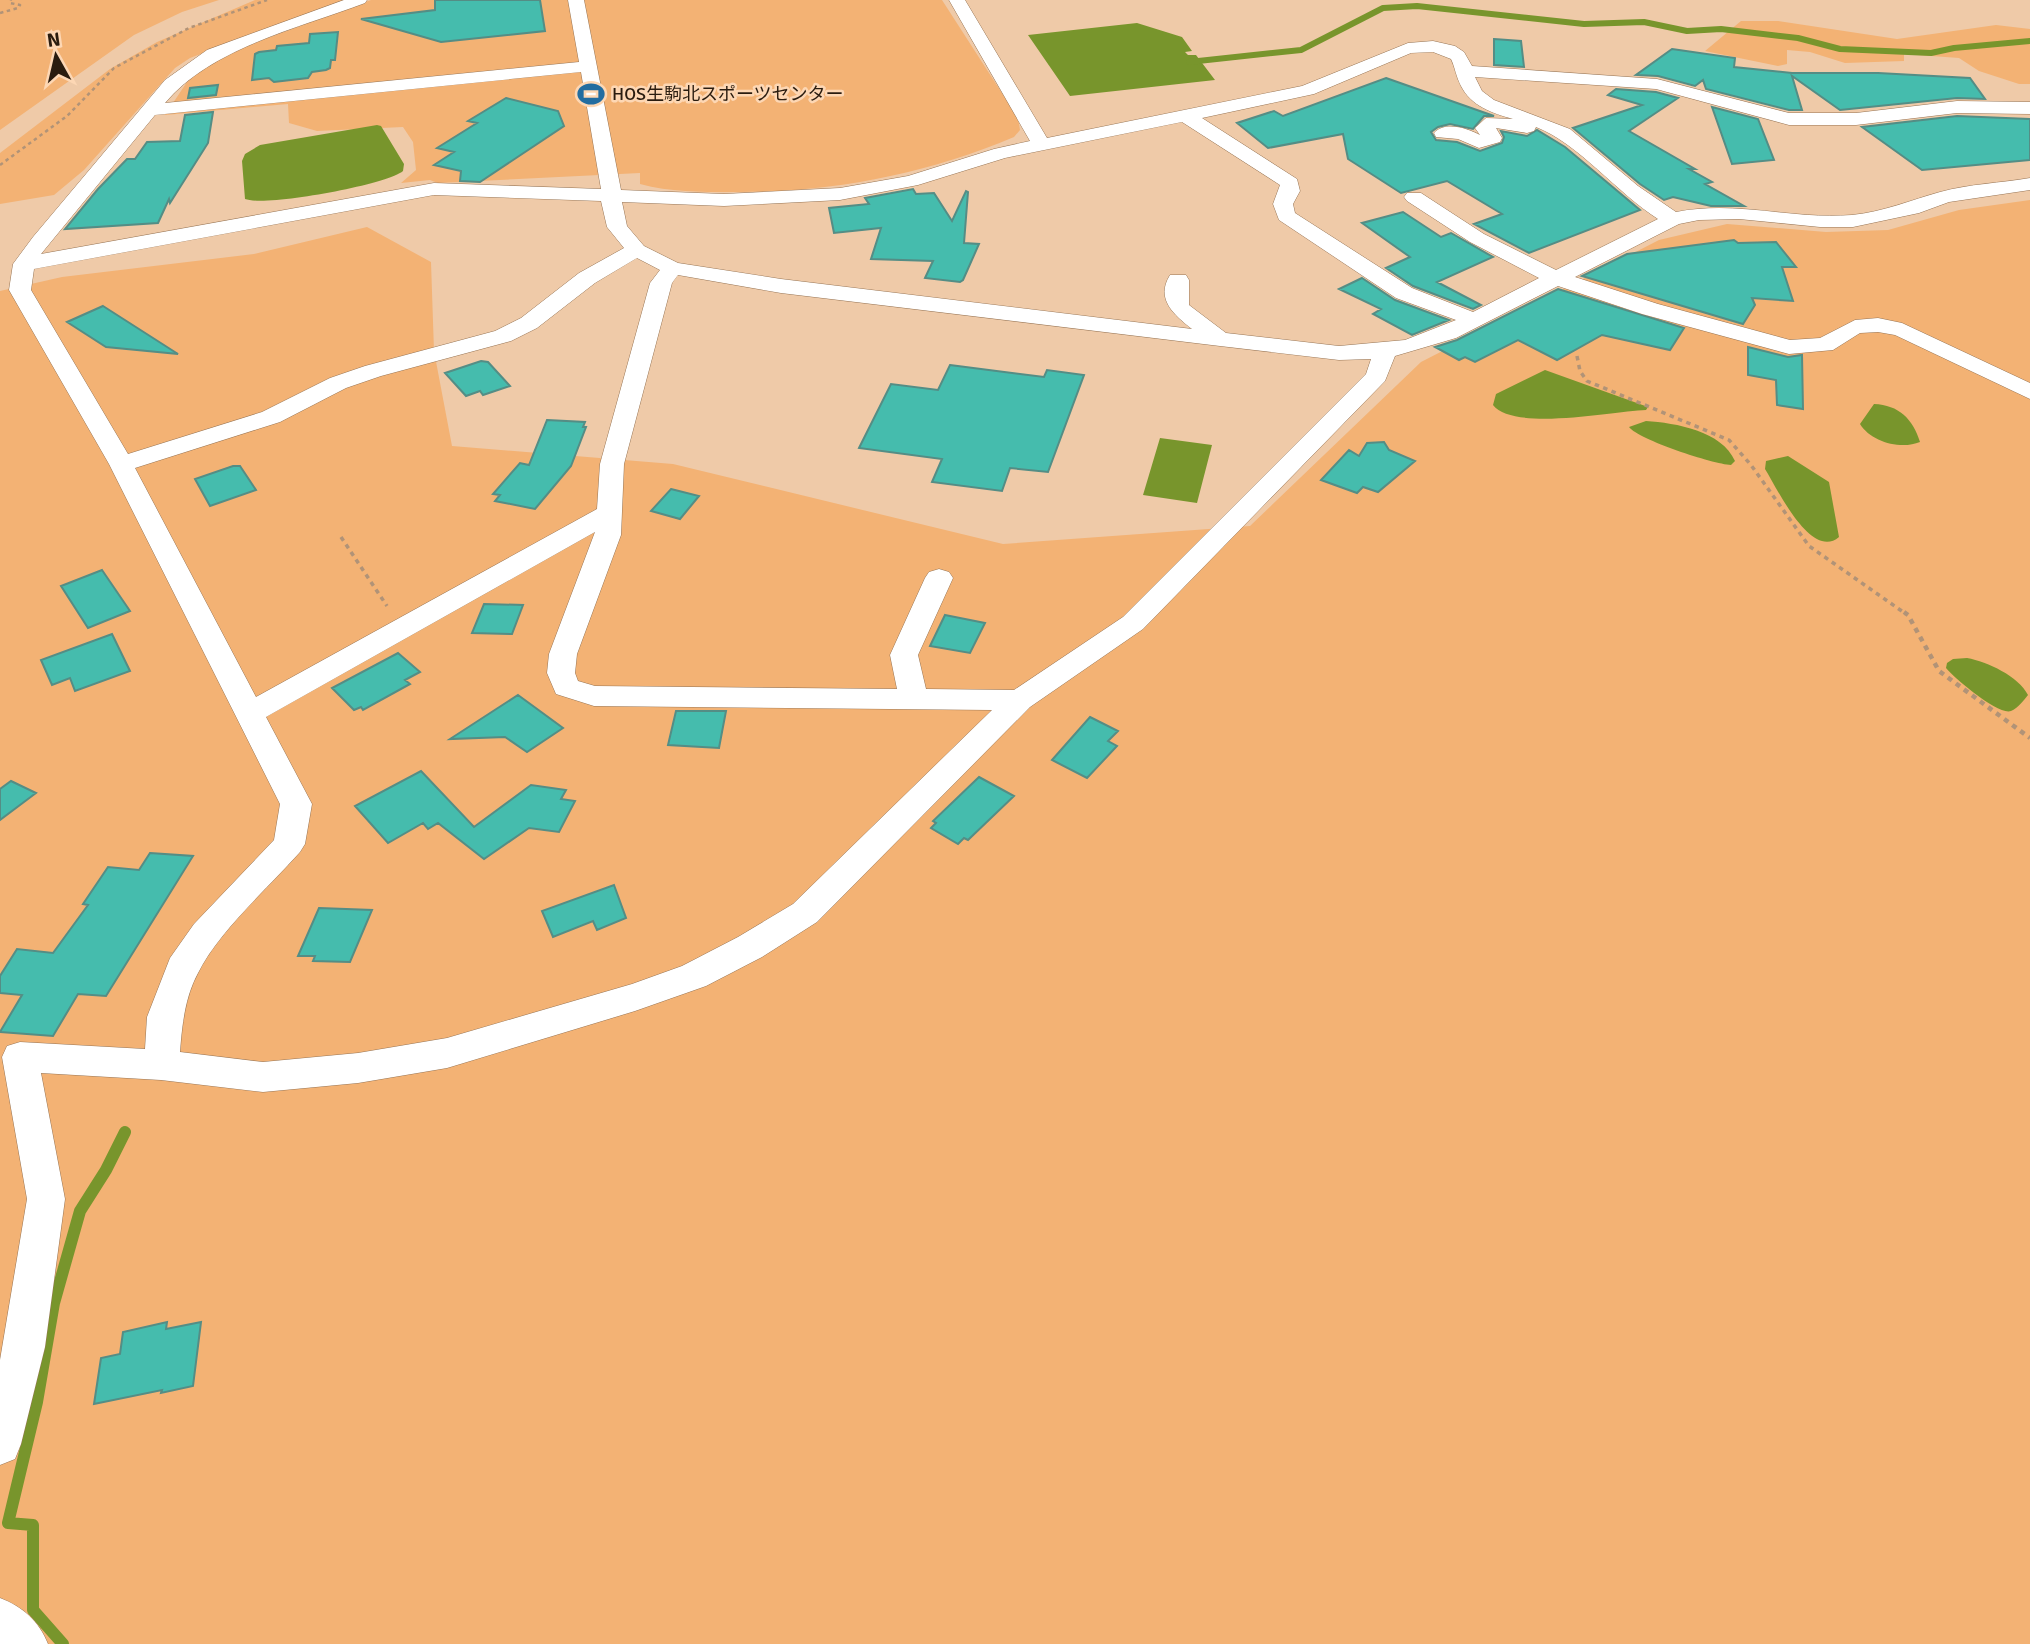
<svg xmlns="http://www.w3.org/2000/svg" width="2030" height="1644" viewBox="0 0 2030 1644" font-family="Signika,'Noto Sans JP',sans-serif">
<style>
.green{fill:#f3b274}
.water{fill:#78952c}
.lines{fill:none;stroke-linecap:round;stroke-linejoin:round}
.stream-far1{stroke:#78952c;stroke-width:6}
.stream{stroke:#78952c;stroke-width:12}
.building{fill:#45bcad;stroke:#548d85;stroke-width:2}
.minor-casing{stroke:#977555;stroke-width:1}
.path-far2{stroke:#b19377;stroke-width:2.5;stroke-dasharray:3.5 3.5;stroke-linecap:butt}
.path-far1{stroke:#b19377;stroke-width:3.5;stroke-dasharray:4.5 4.5;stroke-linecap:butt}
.path{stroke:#b19377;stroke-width:4.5;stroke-dasharray:5 5;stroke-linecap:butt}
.minor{fill:#fff;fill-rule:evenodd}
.labels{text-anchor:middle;stroke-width:5;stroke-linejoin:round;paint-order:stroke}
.far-poi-label{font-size:18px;fill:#2a1c0f;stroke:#fdd7b4;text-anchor:start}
</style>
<rect width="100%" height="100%" fill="#efcaa8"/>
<path class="green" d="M0,0H219L182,12L134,35L0,130Z
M255,0H345L190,58L175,68L84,170L54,195L0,204V153L110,69L157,42Z
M371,0H942L1018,118L1020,130L1014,137C924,175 829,193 731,192C700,192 670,192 640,184V173L438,183L430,180L401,183L416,170L413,142L403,127L317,131L289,123L288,104L165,115L191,76L235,50Z
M1741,21H1778L1897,39L1996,25L2030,29V84H2019L1979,71L1959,58L1904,54V61L1845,63L1810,52L1787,50V64L1778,66L1705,51Z
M2030,200V1644H0V291L62,277L254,254L367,227L431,262L434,351L452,446L673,464L1003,544L1250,526L1421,362L1659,240L1727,224L1826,232L1888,230L1959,210Z"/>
<path class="water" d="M1137,23L1182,37L1192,51L1185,52L1188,55H1196L1215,80L1070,96L1028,35Z
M377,125L381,126L404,164L403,171C386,185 266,207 245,199L242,161L245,154L260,145Z
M1545,370L1648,407L1646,410C1615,411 1514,432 1493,405L1496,394Z
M1874,404C1899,405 1913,419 1920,442C1901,450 1871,442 1860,424Z
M1646,421C1676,423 1722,431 1735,461L1731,465C1713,464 1639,440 1629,427Z
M1160,438L1212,445L1197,503L1143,495Z
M1788,456L1829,482L1839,537C1811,561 1777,488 1765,469L1766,461Z
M1967,658C1988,662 2018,676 2028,695C2024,700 2018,708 2011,711C1999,716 1954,678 1946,668L1947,663L1953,659Z"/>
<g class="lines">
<path class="stream-far1" d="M1189,62L1301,50L1383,8L1417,6L1584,24L1644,22L1687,31L1721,29L1798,38L1840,49L1931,53L1954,48L2030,41"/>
<path class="stream" d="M63,1644L33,1610V1525L8,1523L37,1402L54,1303L80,1211L106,1170L125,1132"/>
</g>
<path class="building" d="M435,0H540L545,31L441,42L361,19L435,10Z
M338,32L335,60H331L330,68L326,70L312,72L308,78L274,82L269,78L252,80L255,54L259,52L276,50L277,46L309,43L310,34Z
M1494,39L1521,41L1524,67L1494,65Z
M1672,49L1735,58L1734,67L1792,73H1878L1970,78L1985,99L1957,98L1840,110L1792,76L1802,110H1789L1706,89L1703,80L1695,86L1658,76L1636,75Z
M1386,78L1494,116H1484L1473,129L1450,124L1438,127L1431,132L1436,140L1457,142L1480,151L1502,143L1504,137L1501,131L1527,136L1537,130L1565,147L1640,210L1529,253L1474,224L1502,214L1447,181L1401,193L1348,159L1343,134L1268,148L1237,123L1274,111L1283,116Z
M218,85L216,95L188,98L190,88Z
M1616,89L1656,92L1678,98L1629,131L1695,169H1689L1712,182L1705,184L1744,206H1711L1673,197L1664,200L1640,184L1573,128L1642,105L1608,95Z
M506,98L558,111L564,126L480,182L460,181L461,171L434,165L454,152L437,148L477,123L468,121Z
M1712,107L1758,119L1774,160L1732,164Z
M213,112L208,143L170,203L169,199L158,223L65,229L98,189L127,159H135L147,142L180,141L185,115Z
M1957,116L2030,119V160L1922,170L1862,127Z
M913,189L916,194L934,193L952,221L966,191L968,192L964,243L979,244L963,280L960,282L925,278L933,261L871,259L881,228L834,233L829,208L869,204L865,198Z
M1403,212L1441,237L1451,233L1493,257L1437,282L1481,305L1473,309L1413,286L1386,268L1410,257L1362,223Z
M1734,240L1738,243L1776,242L1796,267H1782L1793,301L1752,298L1755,305L1743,324L1582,276L1627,254Z
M1362,278L1395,300L1449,320L1412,335L1373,314L1381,309L1339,289Z
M1558,289L1684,328L1670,350L1602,335L1557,360L1518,340L1475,362L1465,357L1459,360L1435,347L1457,340Z
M103,306L178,354L106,347L67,322Z
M1748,347L1788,357L1802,355L1803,409L1777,405L1776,380L1748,375Z
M481,361L488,362L510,386L483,395L480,391L466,396L445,373Z
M950,365L1044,377L1047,370L1084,375L1048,472L1010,468L1002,491L932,482L942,459L859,448L891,384L938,390Z
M547,420L585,422L583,427H586L571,466L535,509L495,501L500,495L493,494L520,463L529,465Z
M1384,442L1389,450L1415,461L1378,492L1363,487L1357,493L1321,480L1349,450L1359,456L1367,443Z
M233,466H240L256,490L210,506L195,479Z
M671,489L699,496L680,519L651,511Z
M102,570L130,611L88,628L61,586Z
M484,604L523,605L512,634L472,633Z
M945,615L985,623L970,653L930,646Z
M112,634L130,671L75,691L70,678L52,685L41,660Z
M398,653L420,672L405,680L410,684L363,710L361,707L354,710L332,688Z
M518,695L563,728L527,752L505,737L450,739Z
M676,711H726L719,748L668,745Z
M1090,717L1118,731L1108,741L1117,746L1087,778L1052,760Z
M421,771L474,827L531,785L566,790L561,799L575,801L559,832L529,828L484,859L438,823L428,829L423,823L388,843L355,806Z
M979,777L1014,796L968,840L964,838L958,844L931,828L936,823L933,821Z
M11,781L36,793L0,820V789Z
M150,853L193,856L106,996L78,994L53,1036L0,1032L22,995L0,993V976L17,949L53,953L88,905L83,904L108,867L139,870Z
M614,885L626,918L597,930L593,921L553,937L542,911Z
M319,908L372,910L350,962L313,961L315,956H298Z
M167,1322L166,1329L201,1322L193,1386L161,1393L162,1390L94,1404L101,1358L120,1354L123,1332Z"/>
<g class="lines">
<g class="minor-casing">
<path id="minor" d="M344,0H367L365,3C299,28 211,48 165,103L579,62L568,0H584L621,190L724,194L840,188L908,176L994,149L1030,141L949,0H965L1047,138L1302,86L1408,43L1433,41L1455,46L1464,52L1472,66L1657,79L1789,113H1856L1957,101L2030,102V114L1957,113L1856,125H1789L1656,89L1475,77L1482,91L1494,100L1570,129L1638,186L1676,212C1738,200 1792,220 1852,215C1883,212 1911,200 1940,192C1969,184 2001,183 2030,178V190L1949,202L1919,213L1853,227H1820L1739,219L1699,220L1679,224L1575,277L1658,304L1790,340L1820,338L1855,320L1878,318L1902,323L2030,383V399L1895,335L1878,332L1860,333L1833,350L1789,354L1642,314L1558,286L1456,338L1395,356L1385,381L1143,629L1030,707L817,922L762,957L706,986L635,1011L447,1068L358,1083L263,1092L161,1080L41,1073L65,1199L45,1347L21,1444L15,1459L0,1465V1360L27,1199L2,1057L7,1046L20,1042L145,1049L147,1017L170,958L194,924L274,840L280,804L109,464L9,290L13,264L33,237L165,80L207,50ZM1433,52L1451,59C1455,67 1456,77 1461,86C1471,106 1492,113 1513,119L1486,118L1475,128L1480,135C1467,128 1445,121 1434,133L1436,137L1458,139L1479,148L1500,142L1502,138L1496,128L1527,133L1534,131L1536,127C1578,143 1617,193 1658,219L1556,270L1484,234L1421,193H1407L1404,197L1407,201L1470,242L1539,278L1473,312L1412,288L1295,213L1293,204L1300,191L1297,179L1202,118L1314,94L1411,53ZM581,72L601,189L434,183L41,254L155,115ZM1182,122L1280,185L1273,204L1279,220L1396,298L1456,320L1405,340L1339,346L1226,333L1189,305V280L1186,275H1170C1155,299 1174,315 1192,329L781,279L678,263L644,246L627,226L622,202L724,206L840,200L918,185L1005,158ZM434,195L601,201L607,227L624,248L579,273L521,318L495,331L365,366L330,378L262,412L128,454L31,290L34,269ZM637,258L660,270L650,283L600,464L597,509L256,697L135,468L280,422L346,388L381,376L511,341L537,328L595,283ZM678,275L781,293L1220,346L1339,360L1371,359L1366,374L1123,617L1014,690L926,689L918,655L953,578L949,572L939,569L929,572L925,578L890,655L897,689L595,686L578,681L575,673L577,654L621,535L624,464L672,283ZM595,532L549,654L547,673L556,694L594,706L992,710L793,904L738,937L682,966L632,984L447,1038L358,1053L263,1062L180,1052C182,1025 185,997 198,973C218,932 269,887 300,852L305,844L312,804L266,717Z
M0,1598C23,1607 39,1621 48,1644H0Z"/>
</g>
<path class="path-far2" d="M0,13L18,8L20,5L10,3L11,0
M0,165L67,116L114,68L189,28L267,0"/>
<path class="path-far1" d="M1577,356L1580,371L1587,381L1729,440L1751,465L1809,546L1906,614
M341,537L387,606"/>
<path class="path" d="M1904,612L1908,615L1939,671L2030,738"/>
<use href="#minor" class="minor"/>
</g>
<defs>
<g id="stadium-bare" transform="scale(2.1)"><path d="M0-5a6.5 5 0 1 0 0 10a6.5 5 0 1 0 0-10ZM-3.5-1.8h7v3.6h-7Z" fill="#236da0" stroke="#fdd7b4" stroke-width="2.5" paint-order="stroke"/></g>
</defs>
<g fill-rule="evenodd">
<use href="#stadium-bare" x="591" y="94"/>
</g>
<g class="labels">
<g class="far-poi-label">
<text x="612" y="100">HOS生駒北スポーツセンター</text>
</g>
</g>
<g transform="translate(56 56) rotate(352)" stroke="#fdd7b4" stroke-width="5" paint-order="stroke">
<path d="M0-5L12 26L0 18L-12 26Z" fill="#2a1c0f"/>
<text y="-10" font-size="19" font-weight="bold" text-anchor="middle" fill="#2a1c0f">N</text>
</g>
</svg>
